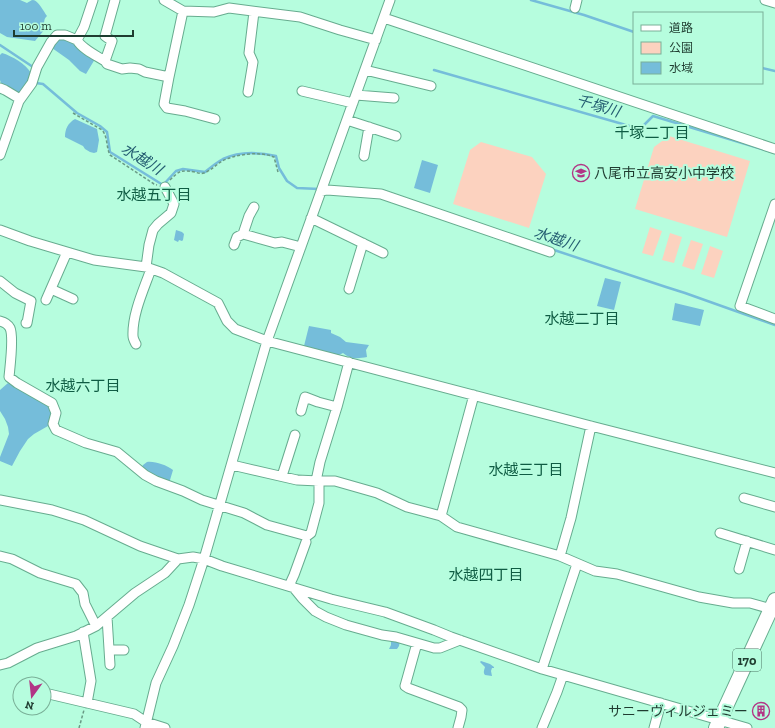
<svg xmlns="http://www.w3.org/2000/svg" width="775" height="728" viewBox="0 0 775 728" font-family="'Zilla Slab','Noto Sans JP',serif">
<style>
.green{fill:#fcd2bf}
.water{fill:#75bdda}
.lines{fill:none;stroke-linecap:round;stroke-linejoin:round}
.stream{stroke:#75bdda;stroke-width:2.5}
.minor-casing{stroke:#67ac8f;stroke-width:11}
.highway-casing{stroke:#67ac8f;stroke-width:16}
.path{stroke:#699a85;stroke-width:1.5;stroke-dasharray:3 2;stroke-linecap:butt}
.minor{stroke:#fff;stroke-width:9}
.highway{stroke:#fff;stroke-width:14}
.labels{text-anchor:middle;stroke-width:4;stroke-linejoin:round;paint-order:stroke}
.shield{fill:#b6fdde;stroke:#4c7664;stroke-width:1}
.shield-label{font-size:13px;font-weight:bold;fill:#1f3c30}
.poi-label{font-size:14px;fill:#1f3c30;stroke:#b6fdde;text-anchor:start}
.water-label{font-size:15px;font-style:italic;fill:#255e72;stroke:#b6fdde}
.neighbourhood-label{font-size:15px;fill:#0f5c43;stroke:#b6fdde}
</style>
<rect width="100%" height="100%" fill="#b6fdde"/>
<path class="green" d="M669,136L750,161L727,237L635,209L654,147Z
M481,142L532,157L546,174L529,228L453,204L470,150Z
M650,227L662,231L653,256L642,253Z
M670,233L682,237L674,263L662,260Z
M691,240L703,244L694,270L682,266Z
M710,246L723,251L714,278L701,274Z"/>
<path class="water" d="M0,0H20L27,3C29,2 31,0 33,0C38,0 44,12 47,16C43,19 44,25 45,29L35,41L7,37L0,33Z
M61,38L67,39L95,59L86,74L80,71L69,60L52,48L57,40Z
M2,53C12,56 26,64 31,73L27,85L19,94L1,83L0,80V55Z
M75,119L97,129L99,140L97,152L94,153L90,152L85,149L83,146L65,137C65,129 68,123 75,119Z
M422,160L438,165L430,193L414,188Z
M176,230L182,232L184,234L183,240L182,241L179,240L178,242L174,240Z
M605,278L621,282L614,310L597,306Z
M675,303L704,310L700,326L672,320Z
M309,326L331,330V333L340,337L346,342L369,345L366,350L367,357C357,359 350,359 343,353L339,355L304,346Z
M8,383L47,405L52,413L51,422L48,426L34,434L28,439L20,451L12,466L0,461V457L9,434L8,427L5,419L0,411V390Z
M147,462C155,461 166,465 173,470L170,480L169,482L141,469L143,465Z
M391,639L400,640L399,646L397,649H389L391,645Z
M481,661L490,664L494,667V668H492L491,671L492,676L485,675C483,672 484,671 485,667L480,662Z"/>
<g class="lines">
<path class="stream" d="M531,0L584,15L634,32
M0,45L33,67V69
M762,68L775,71
M434,70L640,129L653,116L775,153
M36,81V83L43,84L77,113L100,126L107,132L110,152L163,185L176,171L183,169L205,172C211,167 217,162 223,159C240,151 258,152 276,156L279,168L287,181L297,188L319,189
M551,249L666,287L685,293L775,325"/>
<g class="minor-casing">
<path id="minor" d="M115,0L105,36L112,41L105,61L107,64L122,69L130,68L139,69L145,72L169,77L183,11
M164,0L183,11L214,12L229,8L300,17L340,30L376,40
M765,0L775,3
M575,8L577,0
M384,18L775,149
M77,40C82,49 97,56 105,61
M365,70L431,86
M169,77L164,104L167,108L185,111L215,119
M0,88L5,90L20,99
M302,91L353,103
M248,92L253,62L249,53L254,12
M356,95L394,98
M347,120L396,136
M0,155L19,101L32,83L37,67L51,42L57,35H65L77,40L84,27L93,0
M364,156L369,127
M321,191L327,190L381,194L550,252
M775,204L740,306L775,319
M311,218L383,253
M0,230L30,241L94,260L146,267L163,273L218,303L227,321L235,329L267,341L591,426L775,473
M243,234L249,216L254,207
M234,245L237,237L243,234L275,243L282,242L301,247
M146,267L149,245L153,230L158,224L171,213L174,204L165,187
M0,281L15,293L31,301L27,323H26
M51,289L73,299
M349,289L363,243
M46,300L67,252
M0,321C4,322 8,324 10,328C14,337 10,366 9,377L17,383L52,403L56,413L53,424L56,430L86,443L117,452L145,475L156,481L183,491L202,500L244,513L267,525L307,536L311,533L319,503V481
M136,344C135,342 133,339 133,336C132,314 144,289 151,269
M301,411L305,397L318,402L337,407
M232,465L297,480L319,481H335L377,493L407,507L441,516L457,527L560,556L595,571L617,574L699,597L733,603H750L775,610
M282,476L295,435
M316,481L320,462L337,407L349,362
M744,498L775,507
M0,500L52,510L84,520L140,546L178,559
M441,516L474,395
M720,533L775,550
M0,556L12,559L40,573L76,584L83,593L85,604L96,626
M560,556L571,518L591,426
M739,569L747,541
M289,586L294,575L306,542
M293,587L302,598L315,611L326,617L346,625L382,635L396,637L434,648H440L460,640
M107,617L110,665
M83,632L91,681L87,703
M417,643L405,686L408,688L459,707L462,710L461,717L458,728
M109,650H124
M0,665L8,663L37,648L76,636L96,626L135,593L165,573L178,559L193,557L204,559L222,566L331,599L385,612L434,630L451,637L542,669L747,728
M542,669L577,564
M49,694L134,714L146,722L165,728
M145,728L156,683L173,646L189,605L204,559L267,341L390,0
M542,728L557,692L563,675
M654,728L661,703"/>
</g>
<g class="highway-casing">
<path id="highway" d="M716,728L775,600"/>
</g>
<path class="path" d="M73,113L102,130C108,137 106,147 110,155L154,184L157,185
M170,180C180,170 181,170 195,172C198,173 201,174 204,173C210,171 216,165 222,161C236,154 260,151 274,157L278,172
M79,728L84,710"/>
<use href="#minor" class="minor"/>
<use href="#highway" class="highway"/>
</g>
<defs>
<g id="school-ring" transform="scale(0.9)"><circle r="9.5" fill="#b6fdde" stroke="#b23585" stroke-width="1.5"/><path d="M0-5L7-2L0 1L-7-2ZM-4 1L0 2.5L4 1V4Q0 6-4 4Z" fill="#b23585"/></g>
<g id="building-ring" transform="scale(0.9)"><circle r="9.5" fill="#b6fdde" stroke="#b23585" stroke-width="1.5"/><path d="M-4-6H4V6H1V3H-1V6H-4ZM-2.5-4.3h1.7v1.8h-1.7ZM.8-4.3h1.7v1.8H.8ZM-2.5-1h1.7V.8h-1.7ZM.8-1h1.7V.8H.8Z" fill="#b23585"/></g>
</defs>
<g fill-rule="evenodd">
<use href="#school-ring" x="581" y="173"/>
<use href="#building-ring" x="761" y="711"/>
</g>
<g class="labels">
<rect class="shield" x="733" y="649" width="28" height="22" rx="3"/>
<g class="shield-label">
<text x="747" y="665">170</text>
</g>
<g class="poi-label">
<text x="594" y="178">八尾市立高安小中学校</text>
<text x="748" y="716" text-anchor="end">サニーヴィルジェミー</text>
</g>
<g class="water-label">
<text transform="translate(598 106) rotate(16)" y="5">千塚川</text>
<text transform="translate(142 159) rotate(32)" y="5">水越川</text>
<text transform="translate(556 239) rotate(19)" y="5">水越川</text>
</g>
<g class="neighbourhood-label">
<text x="652" y="138">千塚二丁目</text>
<text x="154" y="200">水越五丁目</text>
<text x="582" y="324">水越二丁目</text>
<text x="83" y="391">水越六丁目</text>
<text x="526" y="475">水越三丁目</text>
<text x="486" y="580">水越四丁目</text>
</g>
</g>
<rect x="633" y="12" width="130" height="72" fill="#b6fdde" stroke="#7ab098"/>
<rect x="641" y="25" width="20" height="6" fill="#ffffff" stroke="#7ab098"/>
<text x="669" y="32" font-size="12" fill="#1f3c30">道路</text>
<rect x="641" y="42" width="20" height="12" fill="#fcd2bf" stroke="#7ab098"/>
<text x="669" y="52" font-size="12" fill="#1f3c30">公園</text>
<rect x="641" y="62" width="20" height="12" fill="#75bdda" stroke="#7ab098"/>
<text x="669" y="72" font-size="12" fill="#1f3c30">水域</text>
<g transform="translate(32 696) rotate(195)"><circle r="19" fill="#b6fdde" stroke="#7ab098"/>
<path d="M0-3L7 15L0 10L-7 15Z" fill="#b23585"/>
<text y="-6" font-size="11" font-weight="bold" text-anchor="middle" fill="#1f3c30">N</text>
</g>
<path d="M14 30v6h119v-6" fill="none" stroke="#1f3c30" stroke-width="2"/>
<text x="20" y="30" font-size="12" fill="#1f3c30" stroke="#b6fdde" stroke-width="3" paint-order="stroke">100 m</text>
</svg>
